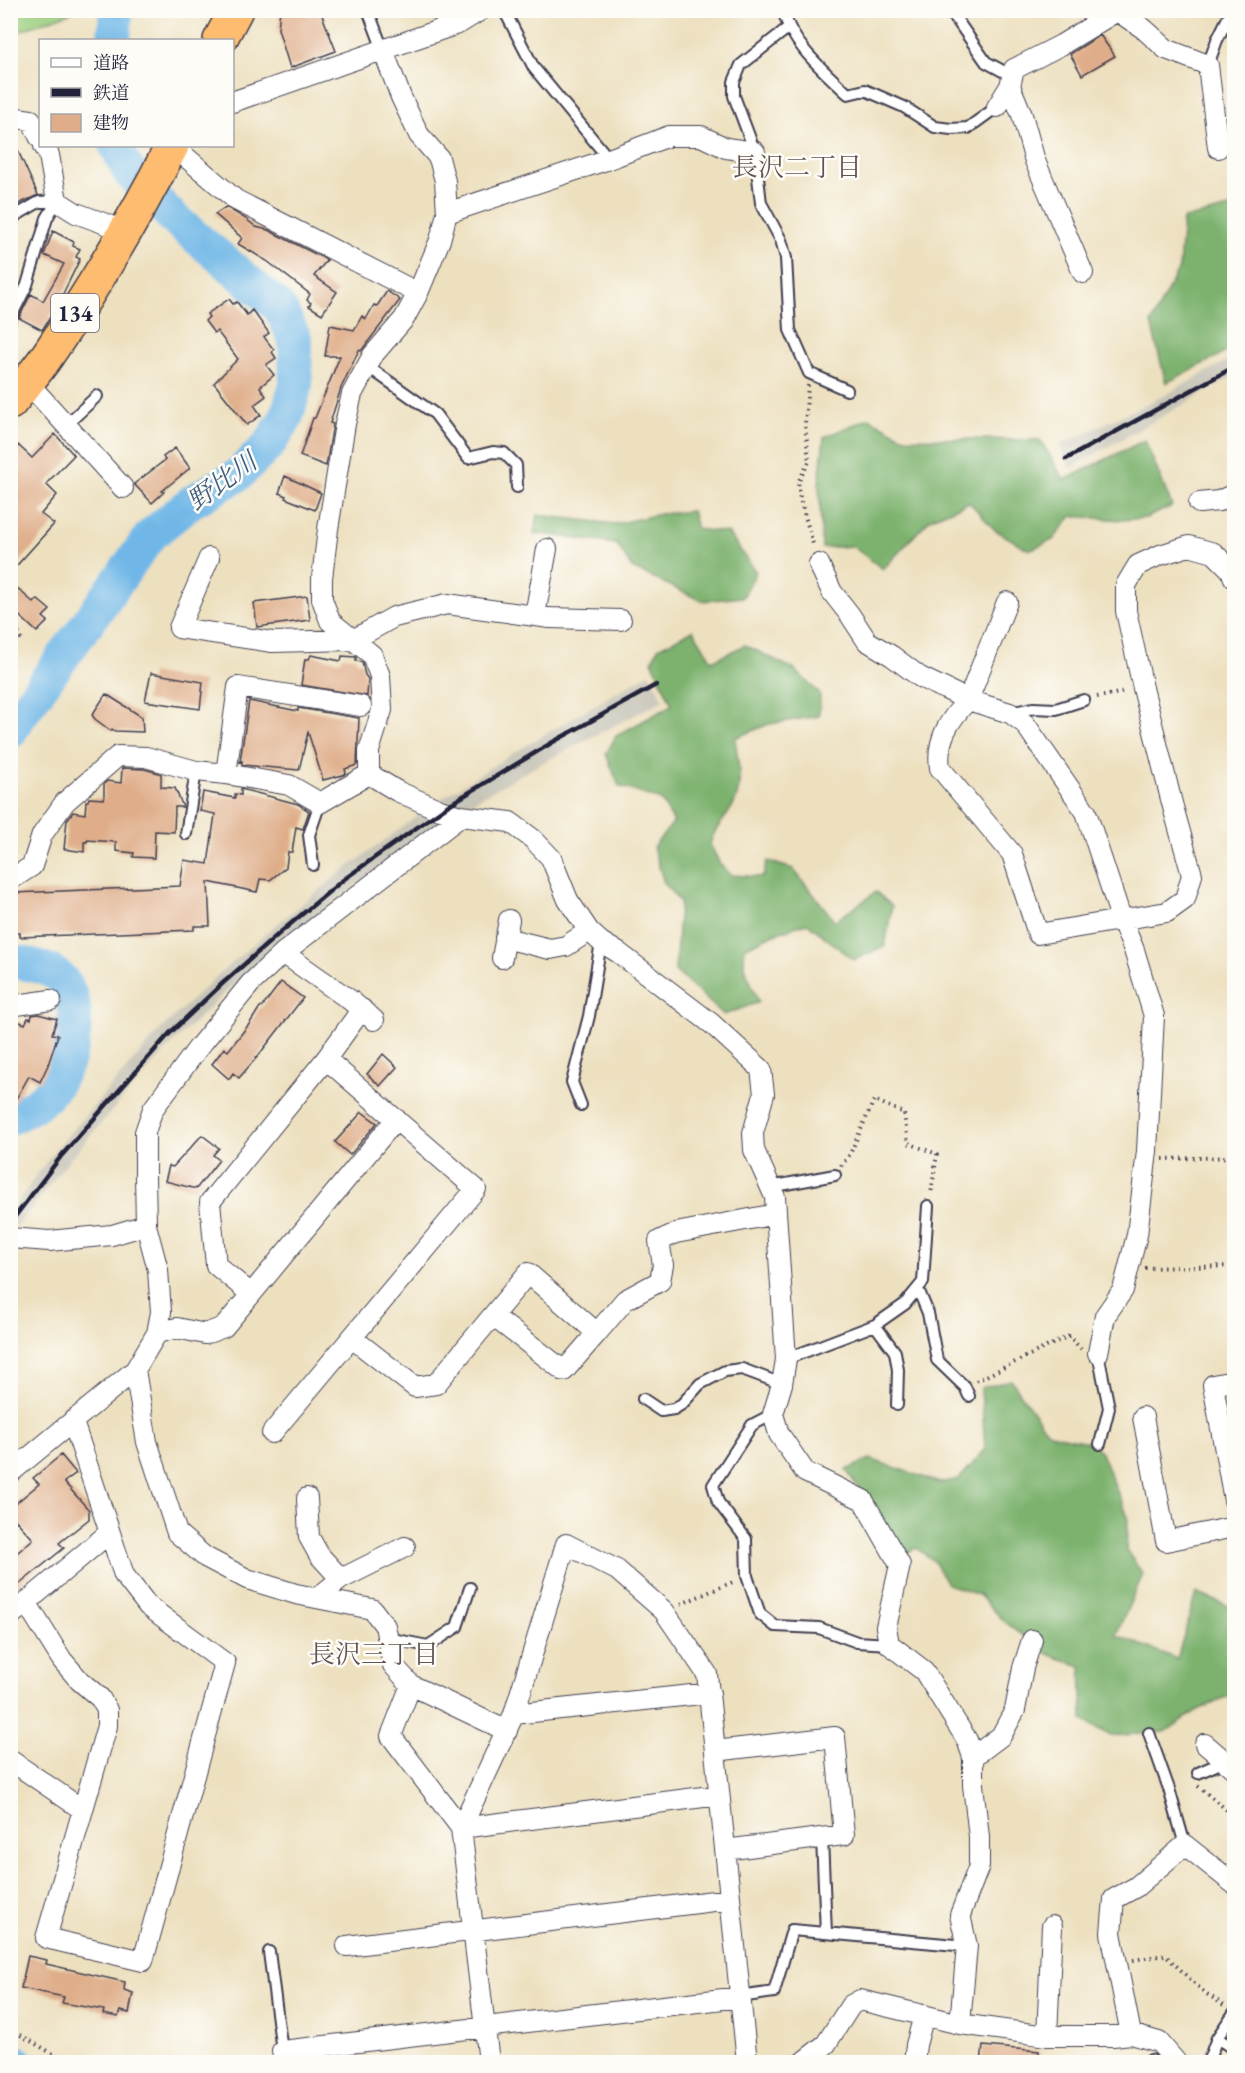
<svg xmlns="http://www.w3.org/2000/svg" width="1245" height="2073" viewBox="0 0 1245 2073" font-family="'EB Garamond','Noto Serif JP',serif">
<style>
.industrial{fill:#c7c4b8}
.green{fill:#9ccf80;stroke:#5f785e;stroke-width:1.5}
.forest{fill:#7db26e;stroke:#506a54;stroke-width:1.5}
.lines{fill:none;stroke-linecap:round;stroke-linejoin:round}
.river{stroke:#70b7e7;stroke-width:34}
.building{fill:#dfad89}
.service-casing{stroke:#403e4f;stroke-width:14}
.minor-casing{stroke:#403e4f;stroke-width:22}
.trunk-casing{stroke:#403e4f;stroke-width:36}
.path{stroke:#403e4f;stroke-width:4;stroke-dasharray:1.5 4.5;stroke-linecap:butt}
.service{stroke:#fff;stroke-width:10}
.minor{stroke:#fff;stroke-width:20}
.trunk{stroke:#fdbc6f;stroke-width:33}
.rail{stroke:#22223b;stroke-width:4.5}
.labels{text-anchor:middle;stroke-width:5;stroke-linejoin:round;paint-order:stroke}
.shield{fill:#fdfcf7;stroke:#646373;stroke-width:1.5}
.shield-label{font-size:22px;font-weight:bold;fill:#22223b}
.neighbourhood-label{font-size:26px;fill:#645356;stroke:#fdfcf7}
.water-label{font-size:26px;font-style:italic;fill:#415e80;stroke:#fdfcf7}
</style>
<rect width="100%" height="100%" fill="#fdfcf7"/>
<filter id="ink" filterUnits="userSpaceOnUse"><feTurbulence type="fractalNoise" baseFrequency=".0167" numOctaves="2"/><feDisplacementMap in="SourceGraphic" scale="12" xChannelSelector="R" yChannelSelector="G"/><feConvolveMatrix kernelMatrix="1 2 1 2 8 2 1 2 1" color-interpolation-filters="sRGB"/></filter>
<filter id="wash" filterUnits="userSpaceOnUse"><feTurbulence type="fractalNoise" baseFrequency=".008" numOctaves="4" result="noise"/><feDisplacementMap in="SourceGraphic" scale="24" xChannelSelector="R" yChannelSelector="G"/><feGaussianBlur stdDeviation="1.35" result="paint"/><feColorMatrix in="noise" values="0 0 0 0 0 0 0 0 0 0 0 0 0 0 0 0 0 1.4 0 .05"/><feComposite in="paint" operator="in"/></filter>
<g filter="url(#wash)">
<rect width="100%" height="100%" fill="#ede0bf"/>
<path class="industrial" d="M1234,357V376L1070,468L1060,445L1161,397Z
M649,673L664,700L540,764L458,810L436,802L510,755Z
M424,811L439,821L289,937L229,989L175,1041L123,1098L69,1160L17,1226L11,1225V1211L56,1149L162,1028L218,975L277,924L339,874Z"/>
<path class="green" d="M11,10H75V11L11,34Z"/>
<path class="forest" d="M1234,207V348L1166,383L1151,323L1179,268L1183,219Z
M869,418L905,438L1040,440L1064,480L1145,440L1172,506L1146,518L1122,520L1072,516L1053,540L1029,550L995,530L969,502L930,519L883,569L852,546L822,548L819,484L824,437Z
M692,511L697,529L728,533L756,572L743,597L702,601L632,568L617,544L534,533L538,515L615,524L660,514Z
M693,630L712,661L745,645L794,669L820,694L819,716L769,724L735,738C737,757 743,779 736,799C730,816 714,826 710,844L720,864L731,875L763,877L767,861L793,869L835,921L876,892L892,906L885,946L854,960L807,923L779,932L744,948V967L759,1002L724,1015L675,971L680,902L664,883L653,847L674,822L661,800L619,786L606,754L616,736L672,705L652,661L658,648Z
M1011,1380L1045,1429L1051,1434L1091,1443L1100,1451L1128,1517L1126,1550L1143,1574L1116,1635L1177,1659L1196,1593L1234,1608V1693L1198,1710L1165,1732L1111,1736L1083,1720L1081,1666L1050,1655L1005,1622L979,1595L947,1584L934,1561L916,1548L904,1554L846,1470L870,1459L940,1483L959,1479L985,1450L981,1388Z"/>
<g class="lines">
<path class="river" d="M114,40L116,10
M10,732L20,716L151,535L191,502L238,475L268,446L286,418L296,385L295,339L280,308L172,217L129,172L116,146
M10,961C26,964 46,966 59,977C89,1005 72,1070 46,1096C36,1106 23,1112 10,1118
M10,2060L17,2062"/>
</g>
<g id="blocks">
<path class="building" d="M280,10H320L336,51L290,68L278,29Z
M1100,35L1115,56L1082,75L1070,54Z
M10,133L38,195L10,208Z
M226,207L246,219L256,227L268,230L327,260L314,276L337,292L322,314L309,306L311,303L307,300L310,294L267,261L238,244L242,238L215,214Z
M53,231L74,242L73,246L80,249L76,257L80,259L56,308L42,330L19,318L31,294L43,301L64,264L44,255Z
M387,291L400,300L361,351L359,350L341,388L330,423L333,424L326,466L300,456L313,418H315L340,356H325L330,325L354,330L362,316L366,319L374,305L377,306Z
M229,299L233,304L237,302L247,315L252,310L269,333L264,337L274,350L272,352L276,358L266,365L274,375L260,387L266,396L254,405L261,415L247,425L214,383L238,359L217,331L214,333L205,321L209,317L207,314Z
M55,434L74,455L46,484L57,495L41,514L54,524L10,573V453L18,445L32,458Z
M175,448L190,468L162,491L164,492L152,503L134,484L165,460L163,457Z
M285,476L321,493L315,510L285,498L286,496L279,493Z
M10,582L34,603L37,599L50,610L43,617L48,621L37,632L10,607Z
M307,596L310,620L257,627L254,603Z
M311,655L341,661L342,656L356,657V661L362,662L365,675L368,679L367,696L301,685L305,659H309Z
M151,673L203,682L200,709L145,701Z
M106,694L142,717L143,732L115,731L112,729L111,731L95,719L92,715Z
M249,701L298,711V708L359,718L357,765L345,769L346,773L343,775L323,780L308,732L299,770L242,765V761L240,762Z
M122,768L144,769L159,773L161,774V787L175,788L183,807H175L174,832L155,831L154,858L133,857L134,853L116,851V842L87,840V842H84V852L64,849L67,820L73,812L85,814L86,801H88L89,798L104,799V784L107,781L121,783Z
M241,789L298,804L309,811L303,829L296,827L292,852H288L286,867L270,880L260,879L257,892L208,882L210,926H194V930L20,937V933H13L12,897H14V893L180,886L184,860L208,864L215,814L200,811L203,792L235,798V794L241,795Z
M281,982L303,998L258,1056L239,1078L233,1073L229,1079L212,1064L224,1048L228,1051L250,1023L260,1007H262Z
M38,1014L57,1019L52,1034L58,1035L48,1065L40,1082L29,1076L10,1110V1018L25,1024L28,1018L31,1019L32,1015Z
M383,1054L397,1067L380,1086L367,1074Z
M362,1112L377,1123L350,1155L335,1142Z
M202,1135L219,1148L213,1155L219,1160L196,1189L165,1181L169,1166L173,1167Z
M61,1455L76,1473L64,1482L89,1510V1519L59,1543L64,1548L10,1592V1559L33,1539L10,1514V1508L39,1484L33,1478Z
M28,1956L47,1960L46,1964L125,1982L124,1990L133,1993L129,2013L120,2011L118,2017L103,2014L104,2010L62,2003L64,1997L21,1988Z
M983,2046L1039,2051V2062H981Z"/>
</g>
</g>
<g filter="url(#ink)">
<use href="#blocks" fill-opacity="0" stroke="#403e4f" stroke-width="1.5"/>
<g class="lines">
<g class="service-casing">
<path id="service" d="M368,10L383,50
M504,10L534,68L609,159
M783,10C791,44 824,71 848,94L865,90L904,107L935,127L951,129L968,128L997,107
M950,10L986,62L1012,76
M789,27L741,65L734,82V96L755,152L761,203L781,240L786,258L790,330L809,373L847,390
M1208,65L1217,40L1232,10
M10,219L39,202L57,201
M10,319L27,285L47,218L57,201
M367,366L435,414L468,458L493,452L504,453L516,465L517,487
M66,425L97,396
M1010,713L1033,708L1056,709L1084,700
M186,834L196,771
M313,865L309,835L320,803
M581,1105L572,1082L589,1016L601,942
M770,1187L835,1175
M918,1289L928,1313L937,1360L965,1387L969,1396
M875,1325L895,1352L898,1370L897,1405
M1098,1353L1109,1408L1100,1444
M786,1359L875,1325L905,1304L923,1282L928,1206
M643,1399L661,1411L674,1409L682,1404L700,1384L725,1371L742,1369L782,1384
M773,1414L752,1425L713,1485L718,1502L746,1539L747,1576L760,1614L775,1626L819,1628L857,1642L889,1644
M387,1638L428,1646L457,1627L470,1588
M1149,1733L1169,1789L1185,1845
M1198,1773L1225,1761
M822,1838L826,1933
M269,1952L282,2051
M740,1997L774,1992L792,1930L967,1946
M1217,2038L1234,2049
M1151,2060L1152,2062
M1208,2062L1217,2038L1234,2013"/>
</g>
<g class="minor-casing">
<path id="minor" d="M383,50L401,97L419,135L439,158L445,181L447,213L440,240L418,293L404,319L373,355L352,394L345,424L328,529L322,578V599L330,621L372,655L380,676L382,710L369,751V774L397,791L440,810L461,816L510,822L533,839L551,858L568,900L589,931L601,942L619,953L712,1024L761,1069L764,1094L753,1133L754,1150L775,1197L786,1359L782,1384L773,1414L779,1434L805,1472L863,1500L900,1565L886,1627L889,1644L924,1671L967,1740L973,1757V1785L979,1837V1866L960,1915L967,1946L960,2024L1047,2036H1113L1131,2034L1159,2042L1176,2062
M1010,86L1022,115L1035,161L1083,273
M232,102L460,23L481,10
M997,107L1010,86L1014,69L1061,45L1117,11L1144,29L1166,49L1208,65L1218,148
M10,117L31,120L40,138
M44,146L49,155L57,201L76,213L125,231
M171,147L180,152L236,200L418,293
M447,213L609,159L669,136H701L726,148L755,152
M27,382L123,488
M1199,503L1219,501L1234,494
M209,558L179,628L272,642L353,640L394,617L447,604L550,618L621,620
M819,564L832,592L850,615L867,641L892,656L920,677L968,700L1010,713L1025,724L1086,812L1122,921L1134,950L1154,1016L1147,1151L1137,1235L1123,1290L1105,1316L1098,1353
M1007,602L968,700C949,720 936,740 940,768L1012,854L1038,934L1167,912L1185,899L1192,875L1173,807L1143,688L1126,611V585L1138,565L1160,555L1189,546L1214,553L1231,570L1234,578
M535,615L547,549
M226,774L238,687L361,706
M10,880L32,866L42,835L65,802L118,756L146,757L196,771L226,774L289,785L320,803L369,774
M505,938L550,949L566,946L589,931
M283,953L350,1000L374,1020
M502,958L509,920
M10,1006L51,1000
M10,1238L49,1241L112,1235L146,1225
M251,1294L216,1265L210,1202L326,1059L362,1009
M493,1316L564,1371L597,1333
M157,1333L177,1328L205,1334L224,1327L396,1119
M352,1338L415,1387L436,1384L528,1273L597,1333L625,1300L660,1281L663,1265L659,1241L676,1233L776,1214
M135,1370L147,1442L177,1533L205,1557L247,1579L296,1594L372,1609L385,1626L393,1665L411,1685L507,1731
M1234,1381L1213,1385L1234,1500
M1143,1417L1166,1541L1234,1527
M272,1433L476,1189L326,1059
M10,1473L135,1370L157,1333L161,1312L158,1270L146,1225L145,1175V1132L153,1109L198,1048L250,984L283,953L461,816
M307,1498L309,1537L319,1555L341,1579
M317,1598L341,1579L405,1547
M26,1602L62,1660L80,1681L100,1698L107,1710V1726L46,1938L143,1961L225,1663L148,1606L124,1575L73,1422
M10,1616L109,1533
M411,1685L391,1736L461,1828L719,1795
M514,1714L710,1693
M1205,1744L1234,1769
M715,1751L835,1737L844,1835L725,1850
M973,1757L1001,1736L1015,1710L1023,1668L1032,1640
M10,1760L83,1810
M347,1946L730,1899
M1131,2034L1111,1933L1114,1899L1136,1887L1185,1845L1234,1884
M1047,2036L1052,1926
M284,2062L282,2051L740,1997
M489,2062L461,1828L514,1714L566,1544L617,1570L664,1611L707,1674L747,2062
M803,2062L826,2044L851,2005L860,2000L960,2024
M914,2062L916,2045L924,2015"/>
</g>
<g class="trunk-casing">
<path id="trunk" d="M220,40L236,10
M10,403C23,387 36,372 47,356C93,289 135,218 172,146"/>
</g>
<path class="path" d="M808,385L805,424L809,462L798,482L800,499L814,547
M10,610L21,640
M1097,697L1125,692
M1163,1159L1234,1157
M841,1166L850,1154L874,1100L904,1113L908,1143L937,1154L931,1194
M1145,1268L1234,1266
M976,1381L1069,1336L1081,1349
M681,1604L735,1581
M1198,1786L1234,1816
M1133,1960L1165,1955L1205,1993L1224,2005
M10,2029L67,2062"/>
<use href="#service" class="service"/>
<use href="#minor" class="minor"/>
<use href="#trunk" class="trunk"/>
<path class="rail" d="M1066,459L1234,367
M10,1223L62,1155L169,1034L223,983L282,931L343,880L447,806L553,742L656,685"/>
</g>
</g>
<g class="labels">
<rect class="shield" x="51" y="294" width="48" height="38" rx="4.5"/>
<g class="shield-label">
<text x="75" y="321">134</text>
</g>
<g class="neighbourhood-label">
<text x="797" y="176">長沢二丁目</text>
<text x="374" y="1663">長沢三丁目</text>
</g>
<g class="water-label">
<text transform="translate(222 481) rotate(-36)" y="9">野比川</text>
</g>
</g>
<rect width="1245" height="2073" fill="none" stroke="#fdfcf7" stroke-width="36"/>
<rect x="39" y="39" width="195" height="108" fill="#fdfcf7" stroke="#a5a5ac" stroke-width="1.5"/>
<rect x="51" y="58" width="30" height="9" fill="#ffffff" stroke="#a5a5ac" stroke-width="1.5"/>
<text x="93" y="69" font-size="18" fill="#22223b">道路</text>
<rect x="51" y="88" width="30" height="9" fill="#22223b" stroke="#a5a5ac" stroke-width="1.5"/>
<text x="93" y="99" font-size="18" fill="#22223b">鉄道</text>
<rect x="51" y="114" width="30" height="18" fill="#dfad89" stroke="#a5a5ac" stroke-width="1.5"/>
<text x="93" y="129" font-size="18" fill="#22223b">建物</text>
</svg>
